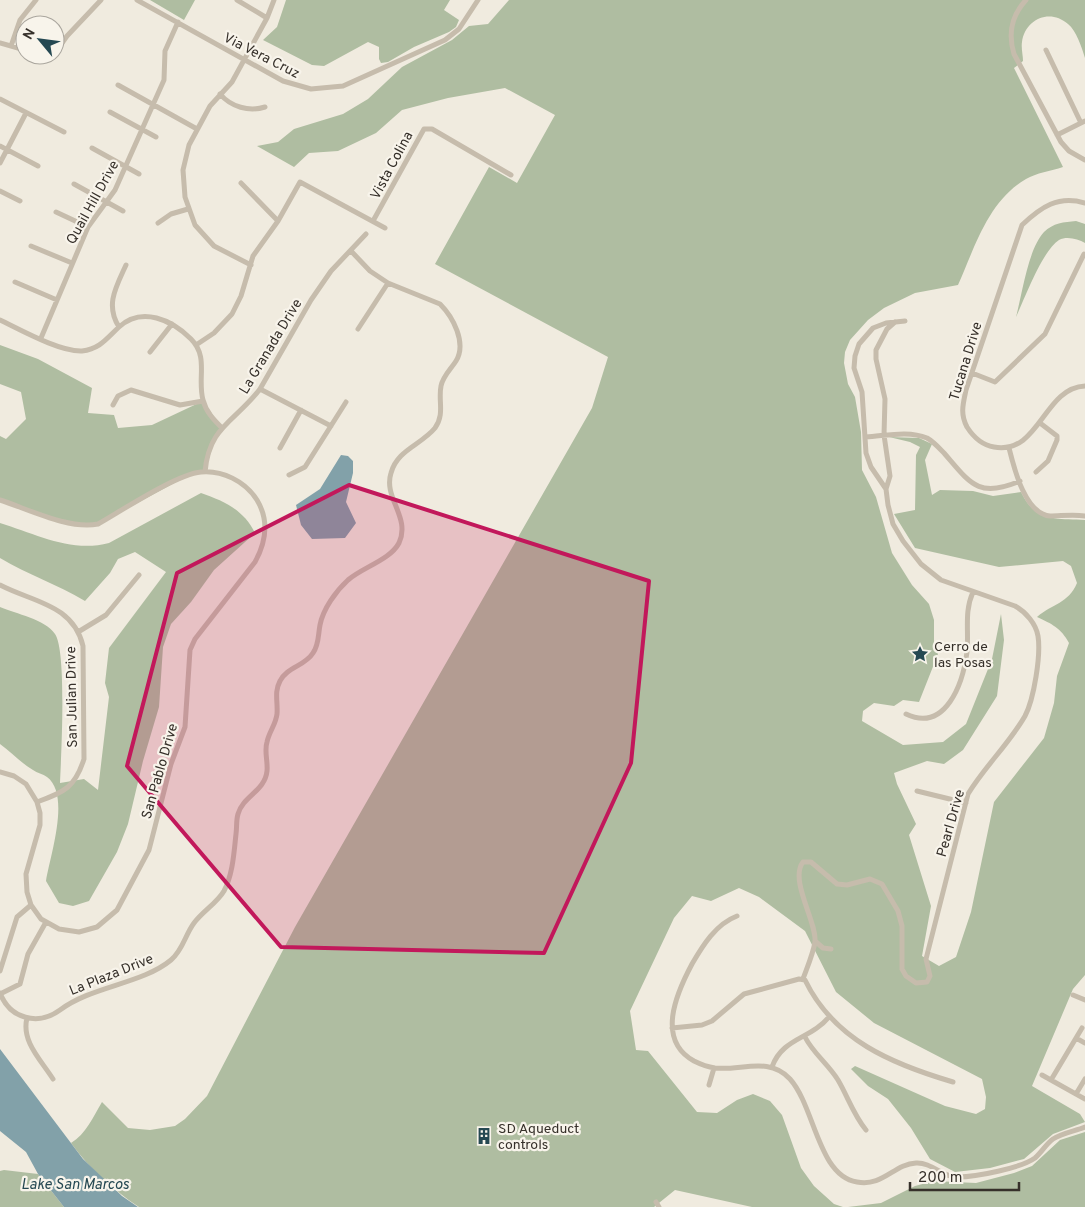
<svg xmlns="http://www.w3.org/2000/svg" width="1085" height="1207" viewBox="0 0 1085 1207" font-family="Overpass,sans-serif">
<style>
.green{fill:#afbda1}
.water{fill:#82a1a9}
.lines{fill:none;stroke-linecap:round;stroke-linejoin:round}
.minor{stroke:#c6bcac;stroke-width:5}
.marked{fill:#c2185b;fill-opacity:0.2;stroke:#c2185b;stroke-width:4;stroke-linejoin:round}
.labels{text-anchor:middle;stroke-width:4.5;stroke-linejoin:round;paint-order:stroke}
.street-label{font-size:14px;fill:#36302a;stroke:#f8f4eb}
.poi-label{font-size:14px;fill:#36302a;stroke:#f8f4eb;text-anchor:start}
.water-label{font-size:15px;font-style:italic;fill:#254852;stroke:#f8f4eb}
</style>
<rect width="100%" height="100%" fill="#f0ebdf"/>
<path class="green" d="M150,0H195L184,20Z
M286,0H450L444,10L459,20L456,27L449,32L414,47L388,62L381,63L379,59V47L368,42L324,66L312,65L263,40L277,27Z
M509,0H1085V58C1082,48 1076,30 1068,24C1050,8 1025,19 1022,42C1021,48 1023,55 1023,61L1014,68L1063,167C1051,171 1036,173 1026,179C988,201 975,247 958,285L915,293L884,308L868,320L850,340L845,352L844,363L848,384L855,397L861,432L862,470L876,497L892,553L912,585L929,604L934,620V644L938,654L919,702L903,700L894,706L874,703L863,711L862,721L903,745L943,742L966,724L992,659L1001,614L1004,640L997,696L963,750L944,764L927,761L894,773L897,784L916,824L909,835L931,906L922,956L939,966L956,957L971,912L994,802L1044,738L1054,703L1057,676L1069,643C1061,628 1052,624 1037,617C1053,603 1068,604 1077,583L1071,566L1063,561L999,567L915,548L894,514L915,510L916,455L920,447L910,442L889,437L919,438L932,444L925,460L932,495L940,490L973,491L993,496L1021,492C1036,523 1055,518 1085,520V975L1073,989L1032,1086L1080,1114L1085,1122L1053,1134L1024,1159L990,1168L955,1172L930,1159L911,1128L888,1099L868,1086L851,1069L855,1066L945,1106L976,1114L985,1109L986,1097L982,1079L874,1023L836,992L805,931L759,897L739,888L711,901L692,896L674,918L630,1011L636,1050L648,1051L697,1112L717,1113L737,1100L753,1094L770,1101L782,1115L801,1168L814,1186L834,1204L843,1207H752L675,1190L654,1207H139C113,1190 89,1168 71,1143C86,1134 93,1117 102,1102L128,1128L150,1130L175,1126L185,1119L207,1096L295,927L592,408L608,357L435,264L489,167L517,183L555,115L505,88L448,98L402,110L376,133L338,151L309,153L294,167L257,146L278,142L294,129L343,114L368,99L402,67L452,40L469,26L488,24Z
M1076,221L1085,224V243C1078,239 1067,236 1059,240C1042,251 1025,298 1016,317C1022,295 1028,249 1044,232C1053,223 1064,222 1076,221Z
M0,345L38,359L92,388L88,413L114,415L118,428L152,425L203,401L222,428L216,435L205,472L189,475L104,521L80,526L0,500V436L6,439L26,419L21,392L0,384Z
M201,493C224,501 244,510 255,533L214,570L191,602L171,624L163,647L159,707L143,761L128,824L117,852L89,901L73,906L59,903L46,881C50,856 71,795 47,777C43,774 37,773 33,770C21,763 11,752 0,744V607C16,614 45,619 55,634C67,651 61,758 60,783L84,779L98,790L109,697L105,683L109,648L166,572L135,552L118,559L110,573L85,601C57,584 28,575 0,558V523C36,534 71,553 109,543Z
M1085,1132V1207H848L881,1203L915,1186L934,1181L976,1183L1014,1173L1032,1166L1060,1140Z
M4,1170L38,1174L64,1207H0V1171Z"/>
<path class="water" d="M341,455L348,456L353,461V473L346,502L356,523L345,538L312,539L301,525L296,505L320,489Z
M0,1049L83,1159L122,1196L138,1207H64L38,1174L26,1152L0,1131Z"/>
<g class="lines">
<path class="minor" d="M137,0L283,81L311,89L343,86L445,40L459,29L478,0
M237,0L267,18
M1026,0C1012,15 1008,34 1014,54L1061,142L1069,151L1085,160
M0,43L25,50
M11,46L20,20L36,0
M1046,50L1081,123
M55,53L67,36L101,0
M35,55L47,60L54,55
M118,85L197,129
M220,94C231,107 249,112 265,107
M0,99L64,132
M110,112L156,137
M1057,135L1085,121
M0,146L38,166
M92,148L139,174
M0,163L26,113
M241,183L278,221
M74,184L123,211
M0,191L20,201
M1085,203C1058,195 1041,207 1022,225L966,390C963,404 960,414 967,427C974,438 982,445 994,447C1040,455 1043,388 1085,386
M56,212L88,227
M373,221L424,129H432L511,175
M158,223L171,214L188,209
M31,246L72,263
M251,265L214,246L195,225L185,197L183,170L189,145L210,106L232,82L267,18L274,0
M15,282L57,300
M0,320C21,330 60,352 82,351C100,349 107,338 119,327C142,306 172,320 191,339C209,357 197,378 203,400C206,412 214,420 222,428
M119,327C105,305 116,287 126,265
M358,329L388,283
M41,338L88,227L115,190L164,80L165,51L178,22
M196,345L214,333L232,314L241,296L253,256L278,221L300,182L385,228
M150,352L172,324
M972,373L995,382L1045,334L1084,254
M260,389L331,426
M113,405L118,396L131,390L180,405L203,401
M866,437C885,436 908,430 927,438C934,442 939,448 944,453C970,483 978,499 1020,481
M280,448L301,410
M1009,448C1014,468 1025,514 1050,516C1061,516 1073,514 1085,516
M205,472C209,426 235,422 260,389L311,300L331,271L366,234
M1036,472L1048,461L1057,440V436L1040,423
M289,475L305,467L346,402
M886,489L871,467L866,453L862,392L854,368L855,356L859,344L873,328L886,323L905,321
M0,500C28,509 69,530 98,524C121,511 177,474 201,472C222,470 245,481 257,500C269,520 266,542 255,562L195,639L190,650L185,727L171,764L149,850L117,910L97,927L79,932L59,929L41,919L31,905L27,892L26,874L40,825V813L37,802L26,784L14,776L0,772
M0,585C32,602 73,604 83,646L84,759C75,787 65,792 37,802
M78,632L106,615L139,575
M906,714C946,733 963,683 967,652C969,630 964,612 973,592
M917,791L966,803
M737,916C716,924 703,945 692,964C676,994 656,1040 694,1061C700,1064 708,1067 715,1068C741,1071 769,1056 790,1079C815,1107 818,1176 857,1182C883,1187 894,1164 916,1163C932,1162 943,1178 958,1177C976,1177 1021,1168 1035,1158C1042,1152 1046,1144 1053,1139C1062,1133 1075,1131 1085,1127
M815,941L823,948L831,949
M0,971L17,917L31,905
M803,979C807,968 813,954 815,942C817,922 789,880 803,862H811L837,884L847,885L870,879L882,884L898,911L902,926V969L906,976L916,983L927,982L930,976L926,959L968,794C985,766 1009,744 1025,716C1034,699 1041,655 1038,636C1036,624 1026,612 1015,606L941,580L921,564L903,541L893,524L888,505L886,489L890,476L884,435L885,399L876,359V350L887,329L895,322
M0,993C10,1019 38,1026 60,1010C92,986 142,984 171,960C183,950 185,935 194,923C203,911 217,903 224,891C233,874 234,852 236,834C237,827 236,821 238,814C243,796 265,791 267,771C268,761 264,751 267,742C269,732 276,724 277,714C278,702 274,692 280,681C287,667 305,666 313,653C319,645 318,635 320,625C323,609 336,591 348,580C363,567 390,560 399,543C411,517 383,498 391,473C397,450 421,445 435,428C445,414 438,401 441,386C443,376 451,369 456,361C467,343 453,317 440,304L388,283L370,271L351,251
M0,994L20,984L28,954L46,922
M1073,995L1085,1000
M27,1018C21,1041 41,1060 53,1079
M672,1028L702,1025L712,1021L744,994L799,979L805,980C834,1040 892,1064 953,1082
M805,1037C813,1053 828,1064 838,1080C848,1097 853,1114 866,1130
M1076,1038L1085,1043
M772,1067C782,1038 811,1039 829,1017
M1042,1075L1085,1099
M1051,1080L1082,1028
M709,1085L714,1068
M1076,1094L1085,1079
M656,1202L659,1207"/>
</g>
<path class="marked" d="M349,485L649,581L631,763L544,953L281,947L127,766L177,573Z"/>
<defs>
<g id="sight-bare" transform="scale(1.35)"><path d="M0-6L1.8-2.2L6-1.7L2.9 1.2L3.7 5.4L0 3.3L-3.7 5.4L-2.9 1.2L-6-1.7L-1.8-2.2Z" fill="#254852" stroke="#f8f4eb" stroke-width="2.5" paint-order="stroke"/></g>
<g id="building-bare" transform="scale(1.35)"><path d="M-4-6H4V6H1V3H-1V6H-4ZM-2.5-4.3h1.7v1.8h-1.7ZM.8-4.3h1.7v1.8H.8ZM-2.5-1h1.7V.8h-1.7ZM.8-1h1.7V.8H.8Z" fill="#254852" stroke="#f8f4eb" stroke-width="2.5" paint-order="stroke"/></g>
</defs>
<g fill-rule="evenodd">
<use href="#sight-bare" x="920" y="654"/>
<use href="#building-bare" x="484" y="1136"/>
</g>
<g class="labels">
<g class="street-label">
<text transform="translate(262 55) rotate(27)" y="5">Via Vera Cruz</text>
<text transform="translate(391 165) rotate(-62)" y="5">Vista Colina</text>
<text transform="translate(92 202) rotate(-61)" y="5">Quail Hill Drive</text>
<text transform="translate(270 346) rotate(-59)" y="5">La Granada Drive</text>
<text transform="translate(965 361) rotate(-73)" y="5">Tucana Drive</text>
<text transform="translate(71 697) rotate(-91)" y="5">San Julian Drive</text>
<text transform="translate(159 771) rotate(-74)" y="5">San Pablo Drive</text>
<text transform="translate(950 823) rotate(-74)" y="5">Pearl Drive</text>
<text transform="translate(111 974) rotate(-22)" y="5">La Plaza Drive</text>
</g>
<g class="poi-label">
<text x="934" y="651">Cerro de<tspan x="934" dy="16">las Posas</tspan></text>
<text x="498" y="1133">SD Aqueduct<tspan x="498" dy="16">controls</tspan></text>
</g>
<g class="water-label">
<text x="75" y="1189">Lake San Marcos</text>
</g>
</g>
<g transform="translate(40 40) rotate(299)"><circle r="24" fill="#f8f4eb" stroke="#aaa69e"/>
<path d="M0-4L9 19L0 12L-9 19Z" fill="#254852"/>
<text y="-8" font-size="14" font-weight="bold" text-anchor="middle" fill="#36302a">N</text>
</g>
<path d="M910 1182v8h109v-8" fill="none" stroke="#36302a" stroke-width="2.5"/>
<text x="918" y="1182" font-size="15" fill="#36302a" stroke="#f8f4eb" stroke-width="4" paint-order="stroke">200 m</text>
</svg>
